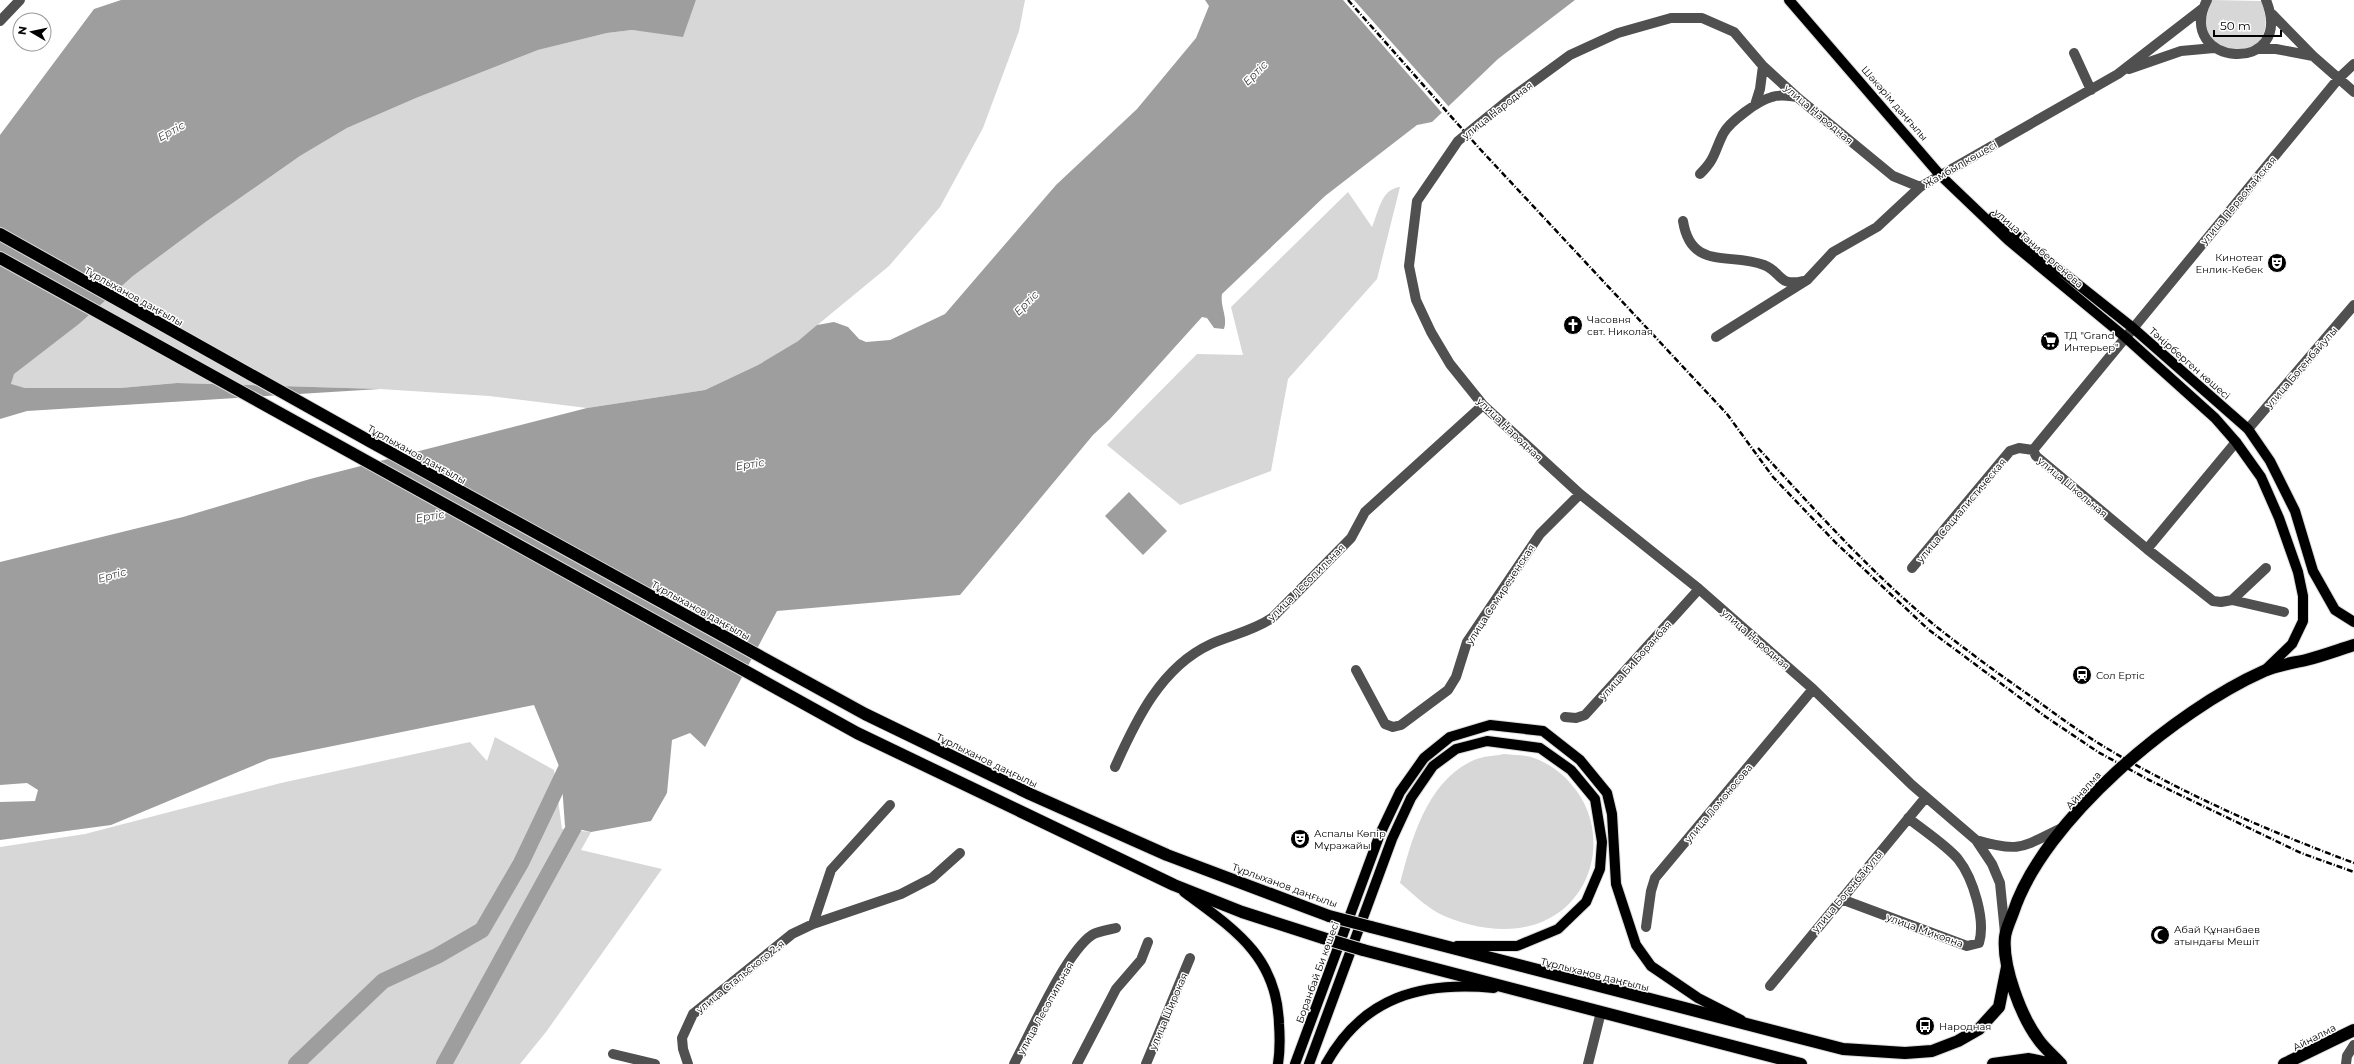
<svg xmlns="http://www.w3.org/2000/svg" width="2354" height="1064" viewBox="0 0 2354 1064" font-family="Montserrat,sans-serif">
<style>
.green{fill:#d7d7d7}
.water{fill:#9e9e9e}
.pier{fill:#fff}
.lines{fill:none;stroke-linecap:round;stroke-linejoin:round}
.river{stroke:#9e9e9e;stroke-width:16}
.major-casing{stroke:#dbdbdb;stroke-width:12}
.highway-casing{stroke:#dbdbdb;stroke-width:14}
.minor{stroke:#505050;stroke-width:10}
.major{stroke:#000;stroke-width:10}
.highway{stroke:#000;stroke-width:12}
.rail{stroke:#000;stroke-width:2.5;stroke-dasharray:6 2 1 2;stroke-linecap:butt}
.highway-bridge-casing{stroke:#dbdbdb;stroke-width:14;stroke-linecap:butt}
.highway-bridge{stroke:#000;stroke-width:12}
.labels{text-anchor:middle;stroke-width:3;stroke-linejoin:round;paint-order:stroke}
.street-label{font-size:10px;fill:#000;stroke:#fff}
.poi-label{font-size:10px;fill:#000;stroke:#fff;text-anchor:start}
.water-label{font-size:11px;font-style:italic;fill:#3f3f3f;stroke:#fff}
</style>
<rect width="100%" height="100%" fill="#fff"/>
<path class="green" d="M696,0H1025L1019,31L983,128L940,207L889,266L798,341L758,365L705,390L587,408L489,396L380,389L177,383L120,388H25L11,385L13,374L79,324L133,276L207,221L300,156L347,128L416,98L538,50L607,33L632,30L683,36Z
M2211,0L2261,1C2275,32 2256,62 2222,46C2219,45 2213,43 2211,40C2208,37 2206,30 2204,26Z
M1400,187L1377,279L1288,379L1271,471L1180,505L1107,445L1197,354L1243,355L1231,307L1348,192L1372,227C1379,211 1381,189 1400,187Z
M495,737L554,770L562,829L591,832L581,850L662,869L546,1032L520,1064H0V847L85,834L281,783L470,742L487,761Z
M1504,754C1513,755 1523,755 1531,757C1547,762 1561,772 1571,784C1609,826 1598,897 1544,921C1511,936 1469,928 1438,913C1424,905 1412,893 1400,883C1412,838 1427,781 1474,760C1483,756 1495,756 1504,754Z"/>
<path class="water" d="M121,0H696L683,37L632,30L607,33L538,50L416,98L347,128L300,156L207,221L133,276L79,324L14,374L11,384L25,388H120L177,383L380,389L27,411L0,419V135L94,9Z
M1205,0H1575L1498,59L1432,122L1417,125L1325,196L1222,294C1220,307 1228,317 1224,329L1214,328L1207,318L1202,317L1110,419L1093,435L960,595L777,611L705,747L690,733L672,740L667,793L651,821L591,832L565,826L561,771L534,705L269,759L111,825L0,840V802L35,801L38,790L27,783L0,785V562L183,517L310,479L587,408L705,390L758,365L798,341L817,325L834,322L848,327L859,339L866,342L890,340L945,314L1056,185L1137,109L1196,38L1209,6Z
M1129,492L1167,531L1143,555L1105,516Z"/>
<path class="pier" d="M1343,0H1354L1450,108L1443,114Z"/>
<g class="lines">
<path class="river" d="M296,1064L383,981L437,956L482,930L521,863L571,758
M444,1064L584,809"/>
<g class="major-casing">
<path id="major" d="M1789,0L1940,175L2008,240L2125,337L2215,418L2236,442L2261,477L2279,518L2298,572L2303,596V621L2292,644L2265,670
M1993,217L2133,328L2248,429L2270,461L2295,511L2313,571L2335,610L2354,622
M1184,892C1234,929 1277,956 1279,1024C1280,1038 1280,1051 1278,1064
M1295,1064L1380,834L1400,792L1424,758L1450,737L1490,725L1543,731L1580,760L1607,793L1612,814L1616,884L1636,945L1651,966L1698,998L1741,1020
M1309,1064L1392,839L1411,798L1433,766L1456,749L1487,741L1540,748L1571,770L1595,799L1602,842L1600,869L1586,902L1558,929L1517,946H1457
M1326,1064C1363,997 1421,981 1494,988"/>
</g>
<g class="highway-casing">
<path id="highway" d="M0,234L371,442L865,714L1030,794L1167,855L1329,916
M0,258L857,733L1174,885L1242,912L1323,938
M1371,927L1843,1049L1905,1053L1932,1051L1958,1041L1979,1029L1999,1007L2007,967
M1363,950L1801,1064
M1993,1064L2029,1059L2053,1064
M2061,1064C2054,1056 2044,1048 2038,1039C2021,1016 2002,966 2005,937C2006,929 2010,921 2013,913C2043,820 2176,710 2264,671C2277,665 2293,663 2306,660C2322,656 2338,650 2354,645
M2284,1064L2354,1030"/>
</g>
<path class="minor" d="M2207,0C2173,67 2297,77 2266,0
M2272,14L2313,56L2354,92
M0,21L20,0
M2257,49H2276L2313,56
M2074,53L2091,90
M2129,69L2181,51L2214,48
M1755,105L1760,89L1763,66
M1700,174C1716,158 1714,152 1723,134C1729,122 1759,100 1772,97C1780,94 1788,96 1797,97
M1920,187L1893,176L1797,97L1763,66L1734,32L1702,18H1671L1618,33L1570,55L1507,101L1458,141L1417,201L1409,266L1416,300L1431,332L1450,364L1483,405L1580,494L1699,589L1813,689L1912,785L1976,840L1992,864L2000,883L2005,933
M1683,221C1691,271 1730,252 1764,265C1782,272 1778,287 1803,281
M1716,337L1807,280L1833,252L1877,227L1920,187L2118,74L2202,9
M2248,429L2354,305
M2147,549L2236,442
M1912,568L2010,451L2019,448L2033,450
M2232,600L2266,568
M2284,612L2232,600L2221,602L2213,601L2147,549L2036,456L2033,450L2339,78L2354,64
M1356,670L1385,724L1393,727L1401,725L1448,690L1456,677L1467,642L1496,599L1540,534L1580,494
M1565,717L1576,718L1585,715L1699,589
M1115,767C1136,720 1161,667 1211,644C1231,635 1253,631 1272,618L1351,538L1365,512L1483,405
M1976,840C2020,853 2022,847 2062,828
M1841,899L1967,946L1979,943C1986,920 1973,878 1958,859C1946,845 1923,830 1908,818
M813,924L831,870L890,805
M1646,927L1651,891L1655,878L1813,689
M1770,986L1926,797
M613,1054L655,1064
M688,1064L683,1049L682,1038L693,1014L792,934L813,924L901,894L932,878L960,853
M1014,1064C1030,1034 1066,952 1092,935C1098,931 1108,930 1116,928
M1077,1064L1116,989L1141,960L1148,942
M1146,1064L1190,958
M1588,1064L1601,1012
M2346,1064L2347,1056L2354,1045"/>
<use href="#major" class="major"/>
<use href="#highway" class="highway"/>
<path class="rail" d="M1348,0L1479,148L1727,414L1773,477L1836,543L1929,630L2046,717L2098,752L2149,780L2301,853L2354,872
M1758,448C1815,510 1872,574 1938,628C1970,653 2003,677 2036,700C2058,716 2080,732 2103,746C2183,794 2268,831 2354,863"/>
<g class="highway-bridge-casing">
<path id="highway-bridge" d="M1329,916L1371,927
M1323,938L1363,950"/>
</g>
<use href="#highway-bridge" class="highway-bridge"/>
</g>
<defs>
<g id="theatre-disc" transform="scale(1)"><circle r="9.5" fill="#000" stroke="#fff"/><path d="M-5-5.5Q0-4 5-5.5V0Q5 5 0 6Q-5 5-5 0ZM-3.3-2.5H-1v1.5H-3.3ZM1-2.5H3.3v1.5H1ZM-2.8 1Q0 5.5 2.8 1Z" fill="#fff"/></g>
<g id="church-disc" transform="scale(1)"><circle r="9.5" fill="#000" stroke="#fff"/><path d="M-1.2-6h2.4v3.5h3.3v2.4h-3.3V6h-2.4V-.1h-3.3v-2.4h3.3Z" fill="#fff"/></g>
<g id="supermarket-disc" transform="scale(1)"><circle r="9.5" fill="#000" stroke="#fff"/><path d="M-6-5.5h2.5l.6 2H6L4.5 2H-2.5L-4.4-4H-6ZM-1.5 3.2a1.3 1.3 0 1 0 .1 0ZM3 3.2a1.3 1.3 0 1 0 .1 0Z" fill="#fff"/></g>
<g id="station-disc" transform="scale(1)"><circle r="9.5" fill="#000" stroke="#fff"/><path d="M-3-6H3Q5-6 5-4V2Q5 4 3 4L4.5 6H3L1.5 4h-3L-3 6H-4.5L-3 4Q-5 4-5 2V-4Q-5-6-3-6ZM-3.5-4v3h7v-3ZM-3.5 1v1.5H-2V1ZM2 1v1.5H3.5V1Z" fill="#fff"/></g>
<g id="mosque-disc" transform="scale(1)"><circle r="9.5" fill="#000" stroke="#fff"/><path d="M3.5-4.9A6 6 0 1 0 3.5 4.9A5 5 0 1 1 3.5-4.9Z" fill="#fff"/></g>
<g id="bus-disc" transform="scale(1)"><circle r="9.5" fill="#000" stroke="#fff"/><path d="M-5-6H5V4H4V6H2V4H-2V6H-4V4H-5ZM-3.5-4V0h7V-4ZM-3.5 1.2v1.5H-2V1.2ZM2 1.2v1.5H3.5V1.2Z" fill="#fff"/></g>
</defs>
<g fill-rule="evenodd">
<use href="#theatre-disc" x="2277" y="263"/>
<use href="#church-disc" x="1573" y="325"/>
<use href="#supermarket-disc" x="2050" y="341"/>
<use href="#station-disc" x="2082" y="675"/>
<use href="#theatre-disc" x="1300" y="839"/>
<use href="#mosque-disc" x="2160" y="935"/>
<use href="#bus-disc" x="1925" y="1026"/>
</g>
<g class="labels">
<g class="street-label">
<text transform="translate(1895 103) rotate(49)" y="4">Шәкәрім даңғылы</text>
<text transform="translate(1497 110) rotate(-38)" y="4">улица Народная</text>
<text transform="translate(1819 114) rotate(40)" y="4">улица Народная</text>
<text transform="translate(1960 164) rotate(-30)" y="4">Жамбыл көшесі</text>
<text transform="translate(2238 200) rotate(-50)" y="4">улица Первомайская</text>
<text transform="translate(2039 248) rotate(41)" y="4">улица Танибергенова</text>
<text transform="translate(134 296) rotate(29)" y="4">Тұрлыханов даңғылы</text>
<text transform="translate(2190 363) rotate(41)" y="4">Тәңірберген көшесі</text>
<text transform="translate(2301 367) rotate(-49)" y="4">улица Богенбайулы</text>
<text transform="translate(1510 429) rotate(44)" y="4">улица Народная</text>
<text transform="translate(417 454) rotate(29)" y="4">Тұрлыханов даңғылы</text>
<text transform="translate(2073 487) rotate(40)" y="4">улица Школьная</text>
<text transform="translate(1961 510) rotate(-50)" y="4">улица Социалистическая</text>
<text transform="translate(1306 582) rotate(-45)" y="4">улица Лесопильная</text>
<text transform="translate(1500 594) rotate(-57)" y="4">улица Семиреченская</text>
<text transform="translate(701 610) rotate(29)" y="4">Тұрлыханов даңғылы</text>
<text transform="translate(1756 639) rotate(41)" y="4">улица Народная</text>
<text transform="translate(1635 660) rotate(-48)" y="4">улица Би Боранбая</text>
<text transform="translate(987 760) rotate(26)" y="4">Тұрлыханов даңғылы</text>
<text transform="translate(2083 790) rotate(-48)" y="4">Айналма</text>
<text transform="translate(1718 803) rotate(-50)" y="4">улица Ломоносова</text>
<text transform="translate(1285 885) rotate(20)" y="4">Тұрлыханов даңғылы</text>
<text transform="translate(1847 891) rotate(-50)" y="4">улица Богенбайулы</text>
<text transform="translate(1925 930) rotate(20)" y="4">улица Микояна</text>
<text transform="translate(1317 972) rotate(-70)" y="4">Боранбай Би көшесі</text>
<text transform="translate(1595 974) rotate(14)" y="4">Тұрлыханов даңғылы</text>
<text transform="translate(740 976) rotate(-39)" y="4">улица Стальского 2-я</text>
<text transform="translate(1045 1008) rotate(-61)" y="4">улица Лесопильная</text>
<text transform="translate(1168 1011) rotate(-67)" y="4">улица Широкая</text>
<text transform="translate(2314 1037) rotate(-27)" y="4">Айналма</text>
</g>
<g class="poi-label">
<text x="2263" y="261" text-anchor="end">Кинотеат<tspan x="2263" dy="12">Енлик-Кебек</tspan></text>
<text x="1587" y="323">Часовня<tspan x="1587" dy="12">свт. Николая</tspan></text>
<text x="2064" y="339">ТД "Grand<tspan x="2064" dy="12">Интерьер"</tspan></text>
<text x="2096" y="679">Сол Ертіс</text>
<text x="1314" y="837">Аспалы Көпір<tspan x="1314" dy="12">Мұражайы</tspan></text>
<text x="2174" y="933">Абай Құнанбаев<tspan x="2174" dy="12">атындағы Мешіт</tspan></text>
<text x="1939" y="1030">Народная</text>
</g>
<g class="water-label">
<text transform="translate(1255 73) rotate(-45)" y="4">Ертіс</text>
<text transform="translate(171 131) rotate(-29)" y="4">Ертіс</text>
<text transform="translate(1026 303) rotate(-45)" y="4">Ертіс</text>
<text transform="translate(750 464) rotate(-9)" y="4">Ертіс</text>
<text transform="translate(430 516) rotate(-9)" y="4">Ертіс</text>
<text transform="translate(112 575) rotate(-15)" y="4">Ертіс</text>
</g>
</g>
<g transform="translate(32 32) rotate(279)"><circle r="19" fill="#ffffff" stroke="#999999"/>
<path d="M0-3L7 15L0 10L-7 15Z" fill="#000000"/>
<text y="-6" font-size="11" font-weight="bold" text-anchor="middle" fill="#000000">N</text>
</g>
<path d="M2214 30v6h67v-6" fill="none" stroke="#000000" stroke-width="2"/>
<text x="2220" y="30" font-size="12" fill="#000000" stroke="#ffffff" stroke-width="3" paint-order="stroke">50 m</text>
</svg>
